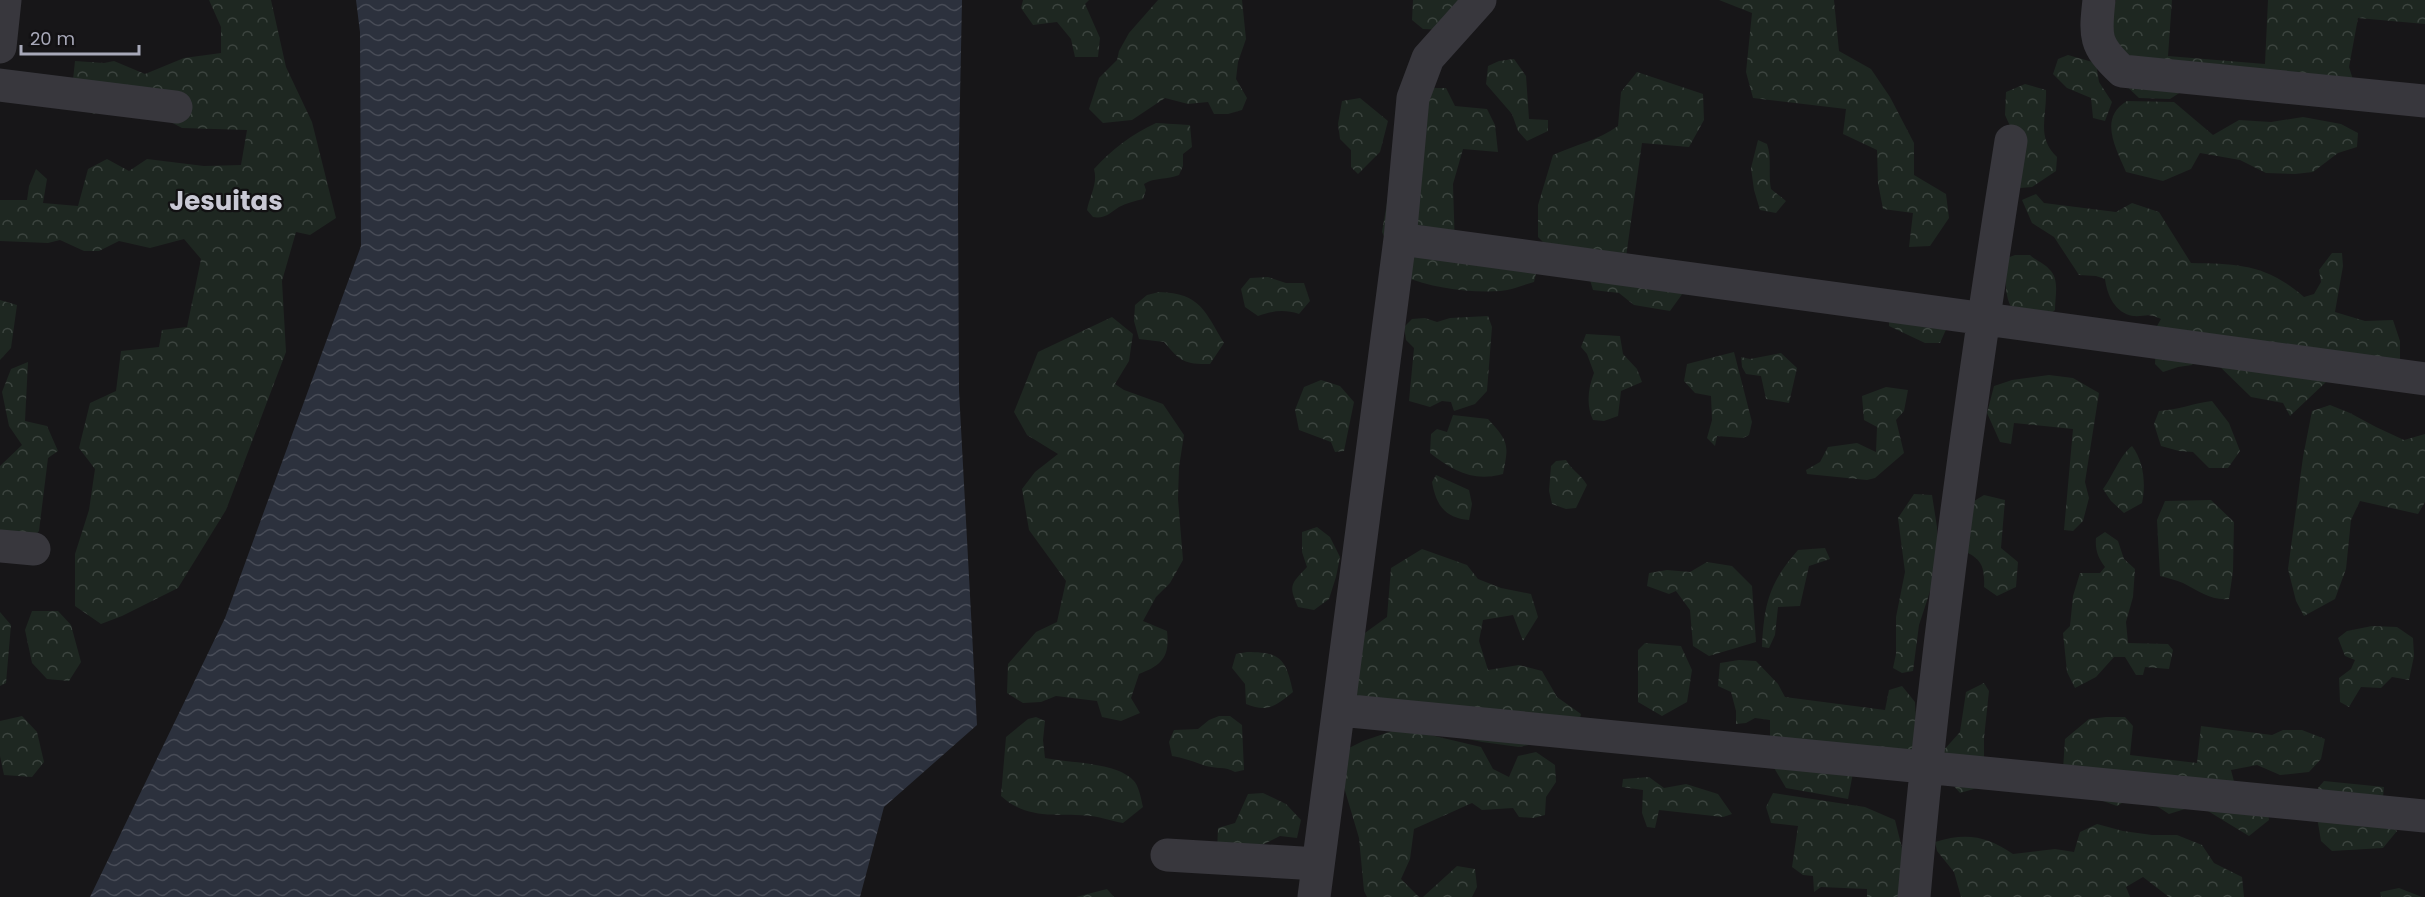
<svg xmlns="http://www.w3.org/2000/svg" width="2425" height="897" viewBox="0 0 2425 897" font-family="Poppins,sans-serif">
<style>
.forest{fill:url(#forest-crowns)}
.water{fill:url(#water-waves)}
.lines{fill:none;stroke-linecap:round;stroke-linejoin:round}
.minor{stroke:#38373d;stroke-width:33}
.labels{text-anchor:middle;stroke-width:4.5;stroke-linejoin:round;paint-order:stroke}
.district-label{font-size:26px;font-weight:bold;fill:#c9c9d5;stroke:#121113}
</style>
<defs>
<pattern id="forest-crowns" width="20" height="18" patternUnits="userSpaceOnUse" patternTransform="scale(1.5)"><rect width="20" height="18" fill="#1e2721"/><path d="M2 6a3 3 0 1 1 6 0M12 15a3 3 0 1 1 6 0" fill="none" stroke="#3c443f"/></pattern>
<pattern id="water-waves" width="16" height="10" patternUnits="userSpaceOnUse" patternTransform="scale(1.5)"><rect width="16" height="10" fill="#2c313d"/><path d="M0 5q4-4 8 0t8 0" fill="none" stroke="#484c57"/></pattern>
</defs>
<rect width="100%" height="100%" fill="#171618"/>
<path class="forest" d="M209,0H271L286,67L312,122L336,218L310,235L296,232L282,281L286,352L226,510L178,588L122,616L101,624L75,606V554L89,510L95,469L79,448L90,403L116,391L121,351L159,347L162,330L187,327L201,259L184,239L150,248L119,241L99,251H84L60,240L48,243L0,241V200H27L29,186L36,169L47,179L43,203L78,206L88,169L107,159L129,171L147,159L204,166L241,165L247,130L182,128L159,116L124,104L93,114L72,89L75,61L104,63L114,61L145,74L184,58L221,53V27Z
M1023,0H1089L1085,4L1100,38L1098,57H1075L1071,39L1057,22L1033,25L1021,8Z
M1158,0H1242L1246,39L1238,62L1236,79L1247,98L1242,110L1228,114H1214L1208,102L1188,104L1165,98L1132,120L1103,123L1089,109L1099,78L1117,60L1119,51L1129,33Z
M1413,0H1468L1446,30L1423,29L1412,20Z
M1719,0H1834L1839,51L1871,69L1890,97L1914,143V175L1946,194L1949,218L1930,246L1909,247L1913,213L1883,209L1878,183L1877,150L1843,134L1846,109L1753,98L1746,72L1752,13Z
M2116,0H2172L2168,56L2265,64L2268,0H2425V24L2358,18L2349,67L2358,95L2187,88L2170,99L2139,98L2120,80L2106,25Z
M2068,55L2096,63L2099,82L2112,102L2105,121L2093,118L2091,98L2067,88L2053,74L2058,59Z
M1514,59L1526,76L1529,119L1548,120V131L1527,141L1518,131L1512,114L1486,84L1488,66L1499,61Z
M1637,72L1703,94L1704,120L1689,147L1642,143L1626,257L1683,293L1670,311L1634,305L1619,293L1593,290L1585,263L1547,246L1538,237V205L1553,155C1575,145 1599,140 1618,126L1621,92Z
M2025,84L2046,90C2047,117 2036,137 2057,157L2056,171L2032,187L2020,188L2015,137L2005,115L2006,92Z
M1423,88H1446L1455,106L1487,109L1495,125L1498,152L1463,149L1453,184L1455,249L1537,269L1534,282C1523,285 1512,290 1501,291C1467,293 1433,288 1402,276L1382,232L1391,179Z
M1360,98L1388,121L1380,152L1358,174L1351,167V150L1340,139L1338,124L1342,101Z
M2127,101L2174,102L2213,135L2239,120L2271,122L2303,117L2341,124L2358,133L2357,147L2338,153L2313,172L2295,174L2266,173L2240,160L2200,153L2191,169L2163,181L2126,172C2116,148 2098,118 2127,101Z
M1156,123L1190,125L1192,147L1183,154V166L1179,175C1167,180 1155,177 1144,184L1146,190L1143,199C1135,201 1127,203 1119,207C1110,213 1105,219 1093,217L1087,210C1090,195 1098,184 1094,169C1113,148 1131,135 1156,123Z
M1758,140L1767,144C1772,158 1768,174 1771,189L1786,201L1776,213L1760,210L1754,190L1751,168Z
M2036,194L2044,203L2116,212L2132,203L2159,212L2191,263C2239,264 2266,264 2304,297L2314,294L2321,282L2319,270L2332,253H2342L2343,266L2335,312L2365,321L2393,320L2400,341V360L2326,382L2290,416L2283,403L2251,397L2212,359L2198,357L2192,365L2178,367L2163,372L2155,364L2157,326L2161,319C2147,312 2146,317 2133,316C2115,313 2107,295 2105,279L2096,276L2079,275L2054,237L2032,223L2022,200Z
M2015,255H2030C2036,261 2044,263 2049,269C2060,279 2055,296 2055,310L2040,322C2033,320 2022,318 2017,314C2002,301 2006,275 2007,258Z
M1268,277L1286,283H1304L1310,301L1299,314C1284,309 1272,311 1258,316L1245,307L1241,289L1250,278Z
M1159,292C1201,293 1205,312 1224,343L1210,364C1184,364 1181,362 1164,342L1139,339L1134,321L1135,305L1147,295Z
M0,300L17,305L11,348L0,360Z
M1889,308L1949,323L1940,343H1925L1889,326Z
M1488,316L1492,327L1487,391L1475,404L1454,411L1451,402L1442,401L1430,407L1409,401L1414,348L1406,340L1404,327L1412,319L1425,318L1437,322L1450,318Z
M1112,317L1133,334L1129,361L1115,384L1124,390L1163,404L1184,435L1179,467L1178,499L1183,560L1170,583L1156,597L1143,621L1167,631C1170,657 1162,665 1139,674L1131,698L1140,713L1121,721L1102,717L1097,701L1056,696L1041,702L1023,703L1007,693L1008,664L1036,632L1057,622L1066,581L1029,530L1022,489L1035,472L1058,454L1027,435L1014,412L1038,352Z
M1586,334L1620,336L1623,354L1637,369L1642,382L1621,391L1618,416L1604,421L1593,420C1586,406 1588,388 1594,373L1587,354L1581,347Z
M1734,352L1752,422L1749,435L1743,438L1717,436L1715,446L1707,438L1712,420L1711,396L1695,393L1684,381L1687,364Z
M1781,353L1797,368L1789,403L1766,399L1761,376L1746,374L1742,367L1741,357L1750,359Z
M28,362L25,421L47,426L58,451L48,458L39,531L31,541L0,533V466L22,445L9,426L2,392L11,369Z
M2049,375L2073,378L2099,393L2085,482L2089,498L2083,521L2073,531L2064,530L2073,429L2014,423L2011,444L2000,442L1987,413L1994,386L2012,380Z
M1321,380L1340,386L1354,402L1344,451L1335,452L1331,442L1299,430L1295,410L1304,387Z
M1886,387L1908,390L1904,411L1896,420L1904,453L1875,478L1867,480L1807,474L1806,470L1820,462L1828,447L1857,443L1876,452L1877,427L1864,420L1862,396Z
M2212,401L2229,423L2240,451L2228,468H2209L2193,452L2179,451L2161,446L2154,424L2159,411C2178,410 2194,403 2212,401Z
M2330,405L2350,413L2376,427L2404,440L2425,434V502L2418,514L2360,501L2351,520L2346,569L2335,599L2304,616L2296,601L2288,569L2303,457L2312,411Z
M1453,415L1488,419C1509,442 1509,444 1503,474C1473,482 1453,471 1430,453L1431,434L1437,429L1447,432Z
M2132,446C2144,462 2146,484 2142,503L2124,513L2111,501L2103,489C2113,476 2120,455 2132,446Z
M1566,460C1572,471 1581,474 1587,485L1576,508L1566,509L1552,504L1549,491L1551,466L1556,461Z
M1436,475L1469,490L1472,504L1469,520C1445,518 1436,505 1432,482Z
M1914,494L1932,495L1937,527L1938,567L1919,625L1913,671L1902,673L1893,668L1896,654V617L1905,572L1898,518Z
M1984,495L2005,500L2001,548L2018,562L2016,587L1997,596L1984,587C1985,568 1982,558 1963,551L1974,501Z
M2211,500L2234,522L2233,571L2229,599C2212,601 2198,591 2183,583C2176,580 2168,578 2160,576L2157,520L2165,501Z
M1317,527L1330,537L1340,557L1336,577L1329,599L1314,610L1298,607C1288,585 1291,584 1307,567L1302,552V532Z
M2105,532L2118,541L2124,559L2135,569L2133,597L2126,622L2128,643L2168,644L2173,650L2169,669L2145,667L2143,675H2136L2125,657H2114L2096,677L2075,688L2067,672L2063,633L2070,626L2073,596L2080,573H2100L2105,567C2098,558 2095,550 2096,538Z
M1825,548L1830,559L1809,566L1800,606L1778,607L1775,635L1769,648L1762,647C1764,604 1769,583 1798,550Z
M1422,549L1467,565L1478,579L1501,588L1531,594L1538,617L1523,641L1513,615L1483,620L1479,641L1488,670L1519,665L1542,671L1557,697L1581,714L1577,734L1519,747L1482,742L1385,722L1357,720L1351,643L1387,617L1391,568Z
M1707,562L1732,566L1752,586L1756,642L1709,656L1693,646L1690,610L1676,591L1669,594L1647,586L1649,573L1667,570L1690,572Z
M32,611H58L71,625L81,662L69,681L47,679L32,663L25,630Z
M0,612L11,625L6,683L0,686Z
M2372,626L2397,627L2413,638L2414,656L2409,680L2392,677L2381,688L2361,687L2349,707L2340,702L2339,678L2351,669L2355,660L2345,656L2338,638L2347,631Z
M1645,643L1681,646L1692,670L1687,702L1662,716L1638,702V650Z
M1247,652C1281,652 1286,659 1293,692C1275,706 1268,713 1246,704L1245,684L1232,668L1236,654Z
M1739,660L1756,661L1778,684L1785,697L1885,710L1889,690L1902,686L1915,702L1918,753L1853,773L1848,799L1786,788L1770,761V720L1755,718L1746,723L1736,724V711L1731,692L1718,686L1720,663Z
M1984,683L1989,691L1984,738V786L1960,793L1945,776L1942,752L1960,732L1966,692Z
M22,716L37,732L44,762L32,777L4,775L0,756V721Z
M1219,716H1230L1242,725L1244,770L1235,772C1225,766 1216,769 1206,766C1194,762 1185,758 1172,756L1169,742L1174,730L1198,729L1209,720Z
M1036,717L1045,721L1043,740L1045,758C1068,763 1116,762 1133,780C1139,785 1141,799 1143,807L1123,823C1112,821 1101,817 1091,816C1058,813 1028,821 1001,796L1006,737L1028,719Z
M2106,717H2125L2133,726L2130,755L2197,763L2201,726L2272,735L2283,730H2302L2325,739L2321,759L2309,772L2280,775L2257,765L2231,770L2236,789L2265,793L2269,820L2249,836L2198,805L2169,814L2138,794L2117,806L2103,801V789L2063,770L2065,739L2089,719Z
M1401,728L1481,747L1493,769L1509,777L1518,756L1536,752L1555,765L1556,782L1546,797L1545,815L1533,818L1519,817L1513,808L1482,810L1472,803L1414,829L1410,859L1401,879L1419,897H1367L1364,891L1359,838L1338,767L1345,750L1363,741Z
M1649,777L1664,788L1686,784L1718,794L1732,814L1723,817L1659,810L1655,828L1647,827L1642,813L1643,790L1622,787L1623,779Z
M2324,781L2384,787L2381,817L2397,831L2383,848L2332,851L2321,841L2317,817L2318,788Z
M1263,793L1286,804L1301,820L1297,838L1280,836L1258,847L1217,851L1218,828L1235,823L1248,794Z
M1773,793L1865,807L1895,820L1903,852L1901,897H1867V889L1821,887L1814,892L1813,876L1803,875L1792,867L1798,826L1771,823L1766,807Z
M2097,824L2123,831L2152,835H2177L2202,845L2214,863L2242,877L2244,897H2169L2143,877L2126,887L2130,897H1961L1954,872L1937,851L1935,842C1966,832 1987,836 2013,854L2055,849L2074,852L2080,832Z
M1457,866L1475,869L1477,887L1472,897H1423Z
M2399,888L2422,897H2381L2380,892Z
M1107,889L1114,897H1076Z"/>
<path class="water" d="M356,0H962L958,197L959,391L977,725L884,807L860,897H90L225,618L361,246L360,32Z"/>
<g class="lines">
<path class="minor" d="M2099,0C2095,36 2094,45 2122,71L2425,101
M0,47L5,0
M0,85L176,107
M1400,239L2425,379
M0,546L34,549
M1340,710L2425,816
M1167,855L1318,864
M1314,897L1400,239L1413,98L1428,58L1480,0
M1914,897C1936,644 1971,392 2011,141"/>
</g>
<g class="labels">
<g class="district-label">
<text x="226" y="210">Jesuitas</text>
</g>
</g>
<path d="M21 45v9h118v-9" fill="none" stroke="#a8a9b9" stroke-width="3"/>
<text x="30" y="45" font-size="18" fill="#a8a9b9" stroke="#121113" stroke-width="4.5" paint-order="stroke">20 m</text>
</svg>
